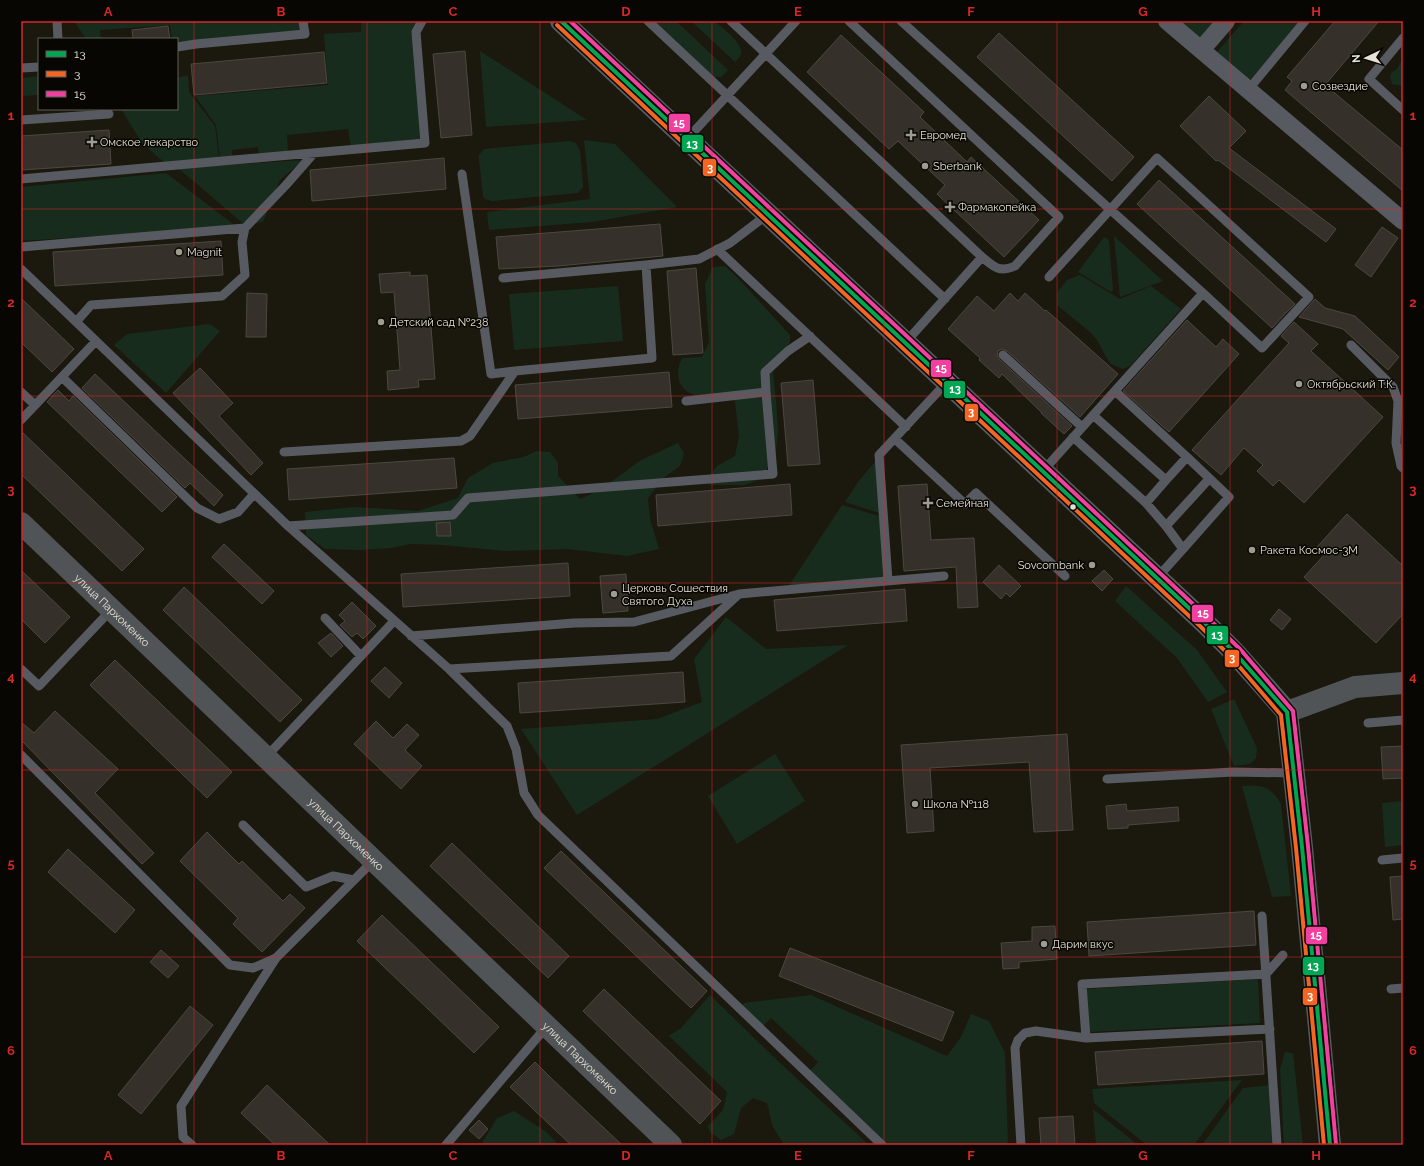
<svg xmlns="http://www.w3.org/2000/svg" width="1424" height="1166" viewBox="0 0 1424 1166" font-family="Raleway,sans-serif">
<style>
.green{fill:#182c1e}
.building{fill:#353029;stroke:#4c4840}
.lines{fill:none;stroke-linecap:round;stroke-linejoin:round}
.lane{stroke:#575b61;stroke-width:9}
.street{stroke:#575b61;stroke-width:18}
.secondary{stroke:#505456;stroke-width:22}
.primary{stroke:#575b60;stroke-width:22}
.bus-1-casing{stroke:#080602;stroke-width:7}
.bus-2-casing{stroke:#080602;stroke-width:7}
.bus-3-casing{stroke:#080602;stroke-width:7}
.bus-1{stroke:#00a651;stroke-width:4}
.bus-2{stroke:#f26522;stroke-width:4}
.bus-3{stroke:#f240a1;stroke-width:4}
.grid{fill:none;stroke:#d62828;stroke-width:1;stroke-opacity:0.55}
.poi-dot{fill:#9e9b90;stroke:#080602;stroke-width:1.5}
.bus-dot{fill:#e5e2d6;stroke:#080602;stroke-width:1.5}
.labels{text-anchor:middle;stroke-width:3;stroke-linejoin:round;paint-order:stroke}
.poi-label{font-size:11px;fill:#e5e2d6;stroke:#080602;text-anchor:start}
.street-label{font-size:11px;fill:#e5e2d6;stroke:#080602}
.line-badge{stroke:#080602;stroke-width:1.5}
.badge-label{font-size:11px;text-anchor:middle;font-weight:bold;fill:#fff}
.neatline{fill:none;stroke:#d62828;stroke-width:1.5}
.grid-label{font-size:13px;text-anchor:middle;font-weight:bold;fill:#d62828}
</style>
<rect width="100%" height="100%" fill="#1b180e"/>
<path class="green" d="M74,21H302L303,33L177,45V39H172L170,25L100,30L101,39H86Z
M361,21H420L423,142L351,148L348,129L287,135L288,153L259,156L258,147L232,150V158L220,159L216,125L195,96L328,85L324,34L361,32Z
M652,21H676L728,70L721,77H713Z
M691,21H715C721,27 744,44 741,54C740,57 737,60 735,62Z
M1170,21H1224L1201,48Z
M1244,21H1300L1250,80L1217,52Z
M480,51L587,120L486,127Z
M1403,58V86L1392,84L1390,76L1392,72L1397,69Z
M188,75L189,92L215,126L219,159L166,164L142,143L121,109H177V78Z
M39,76V95L21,96V78Z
M584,140L615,144L677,207L592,222L489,230L487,212L590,199Z
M569,141L576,143L580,150L583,184V187L578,193L492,201L485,199L483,196L479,159V155L484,149Z
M303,160L280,180L263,222L246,226L178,168Z
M166,173L237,227L21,241V187Z
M1114,236L1163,281L1120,297Z
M1104,237L1109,240L1113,290L1111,292L1078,272Z
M725,266L737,277L790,335V342L780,355L773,373L776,400L778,432L776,450L762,479L744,485H711L706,481L717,466L735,456L739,436L735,401C731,399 727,396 724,395C718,393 711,397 705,397C681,395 672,379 682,358L702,357L709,342L705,284L713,267Z
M1080,275L1120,299L1151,286L1181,309L1131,365L1123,369L1111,364L1105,355L1097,340L1090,332L1057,305V293L1067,280Z
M618,286L623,341L514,350L509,294Z
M210,324L220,331L166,393L114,345L127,334Z
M678,443L684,453L680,466L665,477L648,498L650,519L659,549L627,556L567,549L506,551L442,545L410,544L392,548L360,550L325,549L306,535L305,512L354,507L418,511L458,498L468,478L493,463L524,457L536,451L550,452L558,463V476L580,499L600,490L641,460Z
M879,457L882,514L845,502L858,482Z
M842,505L882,517L884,577L788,587Z
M1126,586L1197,650L1227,692L1208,702L1177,658L1115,601Z
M726,617L766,649L848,645L577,815L521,729L657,719L702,702L694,659Z
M1234,699L1257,748L1256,758L1250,764L1234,766L1211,709Z
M775,754L805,801L737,844L708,796Z
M1242,786C1263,785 1269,785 1281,804L1291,896L1272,897Z
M1403,801V845L1385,847L1382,803Z
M1258,979L1260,1023L1089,1032L1086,989Z
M710,995L778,1061L869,1145H784L773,1127L767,1103L753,1098L741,1108L734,1134L721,1140L710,1132L708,1126L723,1110L727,1092L669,1036L681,1028Z
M811,995L947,1056L961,1037L971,1014L989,1021L1005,1053L1008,1145H887L809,1072L818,1062L771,1018L762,1027L741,1007L744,1003Z
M1285,1052L1293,1053L1303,1145H1284L1280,1069Z
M1242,1080L1194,1145H1147L1094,1103L1092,1089Z
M1272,1085L1275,1145H1202L1243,1088Z
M1093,1109L1138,1145H1096Z
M514,1111L545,1131L559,1145H481L497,1118Z"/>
<path class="building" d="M1335,21H1379L1325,85L1403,150V191L1285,90L1292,81L1287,77Z
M168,26L170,39H133L132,30Z
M999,33L1134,157L1112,181L977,57Z
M841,35L924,112L920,117L967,162L971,157L1039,220L1004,257L937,194L945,185L917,159L898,141L889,149L807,72Z
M465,51L472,135L441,138L433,54Z
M324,52L327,83L194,95L191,64Z
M1209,96L1246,131L1229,148L1336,229L1326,242L1218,160L1216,161L1180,126Z
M109,130L111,164L21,170V136Z
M444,158L446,189L312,201L310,170Z
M1159,180L1295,304L1286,313H1284L1285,314L1272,328L1137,204Z
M660,224L663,256L558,266L499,269L496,237Z
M1382,227L1398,238L1371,277L1355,265Z
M221,241L223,275L55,286L53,252Z
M696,268L703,353L673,355L667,271Z
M410,272V276L427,275L435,379L418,380L419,387L388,390L387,371L400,370L394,292L381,293L379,274Z
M247,293L267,294L266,337H246Z
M1010,293L1018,301L1025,293L1045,311L1046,310L1118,374L1080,417L1007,351L1002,349L998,351L997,356L999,359L1072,426L1064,434L1041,413H1042L1002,374L999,378L979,360L980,358L948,329L977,296L994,311Z
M21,298L74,349L52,372L21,342Z
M1315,299L1325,308L1355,316L1399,357L1388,370L1343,329L1299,317Z
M1187,320L1216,347L1223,339L1239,354L1169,432L1123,391Z
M1294,322L1318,344L1311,351L1383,417L1304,503L1279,480L1273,486L1257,471L1263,465L1244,448L1221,475L1192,450L1289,343L1281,336Z
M200,368L233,403L219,416L263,463L251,475L173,393Z
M669,372L672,407L518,419L515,385Z
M95,374L223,495L214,506L190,483L185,488L82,388Z
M813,380L820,464L788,466L781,383Z
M58,390L69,401L73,396L177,497L162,512L47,402Z
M21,431L144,549L122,571L21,474Z
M454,458L457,488L289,500L287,469Z
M790,484L792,515L658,526L656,495Z
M927,484L931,540L974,538L978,607L958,608L956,567L904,571L898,486Z
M1347,514L1403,566V614L1376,643L1304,577L1325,554L1317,547Z
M450,522L451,536H437L436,523Z
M224,544L274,591L262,604L212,557Z
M568,563L570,596L403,607L401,574Z
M999,565L1021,586L1010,597L1006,593L1001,599L983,582Z
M21,570L70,617L45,643L21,619Z
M1104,570L1113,579L1102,591L1092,581Z
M626,574L628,611L603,613L600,576Z
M184,587L302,700L280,722L163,610Z
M905,589L907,621L777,631L774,600Z
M352,602L376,626L363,639L357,633L352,637L340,625L345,621L339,615Z
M1279,609L1291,619L1282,630L1270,620Z
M331,633L343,646L331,657L318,643Z
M115,660L232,772L207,798L90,685Z
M385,667L402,683L389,698L371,681Z
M683,672L685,702L520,713L518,683Z
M55,711L118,769L95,793L154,853L142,864L21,740V722L34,733Z
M376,721L393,738L407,724L419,735L405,750L422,766L401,789L354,744Z
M1067,734L1073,830L1034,832L1029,762L930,768L934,831L907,833L901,745Z
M1403,746V778L1383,779L1381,747Z
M1126,804L1127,811L1178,807L1179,821L1128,825V828L1108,829L1106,806Z
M207,832L239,864L242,861L283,901L290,894L305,908L262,952L233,924L238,918L180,861Z
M452,843L569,956L548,978L430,866Z
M68,849L135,910L115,933L48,872Z
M561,851L707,991L691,1008L544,868Z
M1403,876V919L1393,920L1390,877Z
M1254,911L1256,945L1089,956L1087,922Z
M382,915L499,1027L474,1053L357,941Z
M1055,926L1057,959L1019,962V968L1003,969L1001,943L1032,941V927Z
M790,948L954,1012L942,1041L779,976Z
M161,950L179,966L168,978L150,962Z
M604,989L721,1101L700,1124L583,1011Z
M190,1006L213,1025L141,1114L118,1095Z
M1262,1041L1264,1074L1098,1085L1095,1052Z
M535,1062L551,1078L622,1145H571L510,1087Z
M267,1085L330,1145H275L241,1113Z
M1073,1116L1075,1145H1041L1039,1118Z
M479,1120L488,1129L479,1139L469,1130Z"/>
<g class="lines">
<path class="lane" d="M57,21L58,39
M648,21L945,299
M731,21L982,257
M849,21L1059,217L1015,266C999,273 994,267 982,257L905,343
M901,21L1203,293L1042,472
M1403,38L1369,79L1403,110
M177,47L196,44L305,34L303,21
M21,68L39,67
M1248,90L1305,21
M21,120L109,114
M687,139L796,21
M462,174L491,374L515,371
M21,179L425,143L416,32L422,21
M21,247L245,228
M717,249L906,427
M21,269L96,341L21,420
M1049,277L1157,158L1309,297L1262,348L1203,293
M503,278L646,265L699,259L730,243L768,214
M76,322L91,305L222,296L245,275L242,242L245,228L286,185L314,153
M96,341L288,526L449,669L507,726L516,749L524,793L538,815L882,1145
M1351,345L1393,387L1398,401L1396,443L1401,466L1403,468
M1003,355L1082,427
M62,377L197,508L219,519L238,512L254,494
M1115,391L1187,457
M21,392L35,405
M686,401L766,392L765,372L788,351L810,336
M1073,437L1146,503L1166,480L1093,415
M895,439L965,504L976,493L1065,576
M284,452L461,441L470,436L515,371L652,358L646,265
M1166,480L1187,457L1229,497L1183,549
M1146,503L1166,526L1183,549L1157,578
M288,526L453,515L468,498L773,474L766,392
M1166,526L1209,479
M888,580L879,455L947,382
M325,618L361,656
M411,636L574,623L634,622L739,594L944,576
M21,669L39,686L111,610
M449,669L671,656L738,595
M1368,723L1403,720
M21,755L230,965L253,968L276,958L374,860
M266,757L394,621
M1107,779L1233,772L1294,773
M243,825L306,887L333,876L354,880
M1382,860L1403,858
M1262,916L1277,1145
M1391,989L1403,988
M1086,1038L1082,984L1266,974L1283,955
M192,1145L183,1137L181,1106L276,958
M446,1145L547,1026
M1021,1145L1015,1048L1018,1040L1025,1033L1036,1031L1086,1038L1270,1029"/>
<path class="street" d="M1167,21L1403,221
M1201,50L1226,21"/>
<g class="secondary">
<path id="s1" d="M21,523L671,1145"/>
<path d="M1287,712L1355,687L1403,683"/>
</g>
<path class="primary" d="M561,21L1205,623L1235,653L1287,712L1302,847L1330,1145"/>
<g class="bus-1-casing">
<path id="bus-1" d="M561,21L1205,623L1235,653L1287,712L1302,847L1330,1145"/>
</g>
<g class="bus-2-casing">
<path id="bus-2" d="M557,25L1201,627L1231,657L1281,715L1296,848L1324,1145"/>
</g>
<g class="bus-3-casing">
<path id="bus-3" d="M570,21L1209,619L1240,649L1293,711L1308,846L1336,1144"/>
</g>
<use href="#bus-1" class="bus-1"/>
<use href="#bus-2" class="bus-2"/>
<use href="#bus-3" class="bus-3"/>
</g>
<path class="grid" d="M194,21V1145M367,21V1145M540,21V1145M712,21V1145M884,21V1145M1057,21V1145M1230,21V1145M21,209H1403M21,396H1403M21,583H1403M21,770H1403M21,957H1403"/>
<g class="poi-dot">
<circle cx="1304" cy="86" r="4"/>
<path d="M909 129h4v4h4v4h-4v4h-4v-4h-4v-4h4z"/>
<path d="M90 136h4v4h4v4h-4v4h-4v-4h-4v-4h4z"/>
<circle cx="925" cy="166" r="4"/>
<path d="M948 201h4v4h4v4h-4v4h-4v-4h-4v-4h4z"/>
<circle cx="179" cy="252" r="4"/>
<circle cx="381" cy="322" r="4"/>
<circle cx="1299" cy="384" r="4"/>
<path d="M926 497h4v4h4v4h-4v4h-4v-4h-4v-4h4z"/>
<circle cx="1252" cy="550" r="4"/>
<circle cx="1092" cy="565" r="4"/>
<circle cx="614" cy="594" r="4"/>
<circle cx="915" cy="804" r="4"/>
<circle cx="1044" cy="944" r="4"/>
</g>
<circle class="bus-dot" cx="1073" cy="507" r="3.5"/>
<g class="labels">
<g class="poi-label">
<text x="1312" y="90">Созвездие</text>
<text x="920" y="139">Евромед</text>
<text x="100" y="146">Омское лекарство</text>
<text x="933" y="170">Sberbank</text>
<text x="958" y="211">Фармакопейка</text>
<text x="187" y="256">Magnit</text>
<text x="389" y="326">Детский сад №238</text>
<text x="1307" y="388">Октябрьский Т.К.</text>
<text x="936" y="507">Семейная</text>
<text x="1260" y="554">Ракета Космос-3М</text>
<text x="1084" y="569" text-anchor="end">Sovcombank</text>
<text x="622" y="592">Церковь Сошествия<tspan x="622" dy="13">Святого Духа</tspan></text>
<text x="923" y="808">Школа №118</text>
<text x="1052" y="948">Дарим вкус</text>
</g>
<g class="street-label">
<text dy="4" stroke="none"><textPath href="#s1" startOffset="126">улица Пархоменко</textPath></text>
<text dy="4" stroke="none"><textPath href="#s1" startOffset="450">улица Пархоменко</textPath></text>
<text dy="4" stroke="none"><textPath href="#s1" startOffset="774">улица Пархоменко</textPath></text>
</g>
</g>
<g class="line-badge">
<rect x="668" y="113" width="23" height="20" rx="4" fill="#f240a1"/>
<rect x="681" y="134" width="23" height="19" rx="4" fill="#00a651"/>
<rect x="702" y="158" width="15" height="19" rx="4" fill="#f26522"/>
<rect x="930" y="359" width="22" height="19" rx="4" fill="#f240a1"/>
<rect x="943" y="380" width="23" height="19" rx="4" fill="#00a651"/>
<rect x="964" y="403" width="15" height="19" rx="4" fill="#f26522"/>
<rect x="1191" y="604" width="23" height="19" rx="4" fill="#f240a1"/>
<rect x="1206" y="625" width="23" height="20" rx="4" fill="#00a651"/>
<rect x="1224" y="649" width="16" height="19" rx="4" fill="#f26522"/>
<rect x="1305" y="926" width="23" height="19" rx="4" fill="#f240a1"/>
<rect x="1302" y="956" width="23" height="20" rx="4" fill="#00a651"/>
<rect x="1302" y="987" width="16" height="19" rx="4" fill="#f26522"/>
</g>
<g class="badge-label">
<text x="679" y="127">15</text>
<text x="692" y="148">13</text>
<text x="710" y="172">3</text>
<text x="941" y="372">15</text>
<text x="955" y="393">13</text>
<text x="971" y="416">3</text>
<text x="1203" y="617">15</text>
<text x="1217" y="639">13</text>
<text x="1232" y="662">3</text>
<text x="1316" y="939">15</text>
<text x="1313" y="970">13</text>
<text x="1310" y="1000">3</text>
</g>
<rect width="1424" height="1166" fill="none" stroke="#080602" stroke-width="44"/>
<rect x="38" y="38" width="140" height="72" fill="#080602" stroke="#605e57"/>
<rect x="46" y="51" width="20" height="6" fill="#00a651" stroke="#605e57"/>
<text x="74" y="58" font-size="12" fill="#e5e2d6">13</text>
<rect x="46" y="71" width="20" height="6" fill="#f26522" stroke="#605e57"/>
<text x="74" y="78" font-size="12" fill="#e5e2d6">3</text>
<rect x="46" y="91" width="20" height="6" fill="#f240a1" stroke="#605e57"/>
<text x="74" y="98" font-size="12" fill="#e5e2d6">15</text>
<g transform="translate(1366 58) rotate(266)" stroke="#080602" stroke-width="3" paint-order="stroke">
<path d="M0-3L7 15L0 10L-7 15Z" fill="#e5e2d6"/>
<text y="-6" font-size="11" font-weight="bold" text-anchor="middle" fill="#e5e2d6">N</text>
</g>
<rect x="22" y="22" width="1380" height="1122" class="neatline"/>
<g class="grid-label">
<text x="108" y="16">A</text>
<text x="281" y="16">B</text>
<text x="453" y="16">C</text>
<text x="626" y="16">D</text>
<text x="798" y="16">E</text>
<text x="971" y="16">F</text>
<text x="1143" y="16">G</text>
<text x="1316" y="16">H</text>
<text x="11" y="120">1</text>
<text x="1413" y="120">1</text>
<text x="11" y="307">2</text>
<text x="1413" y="307">2</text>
<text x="11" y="494">3</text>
<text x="1413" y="494">3</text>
<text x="11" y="681">4</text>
<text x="1413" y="681">4</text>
<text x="11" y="868">5</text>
<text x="1413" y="868">5</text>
<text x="11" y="1055">6</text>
<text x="1413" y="1055">6</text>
<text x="108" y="1160">A</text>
<text x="281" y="1160">B</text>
<text x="453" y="1160">C</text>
<text x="626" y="1160">D</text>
<text x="798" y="1160">E</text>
<text x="971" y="1160">F</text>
<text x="1143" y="1160">G</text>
<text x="1316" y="1160">H</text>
</g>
</svg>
